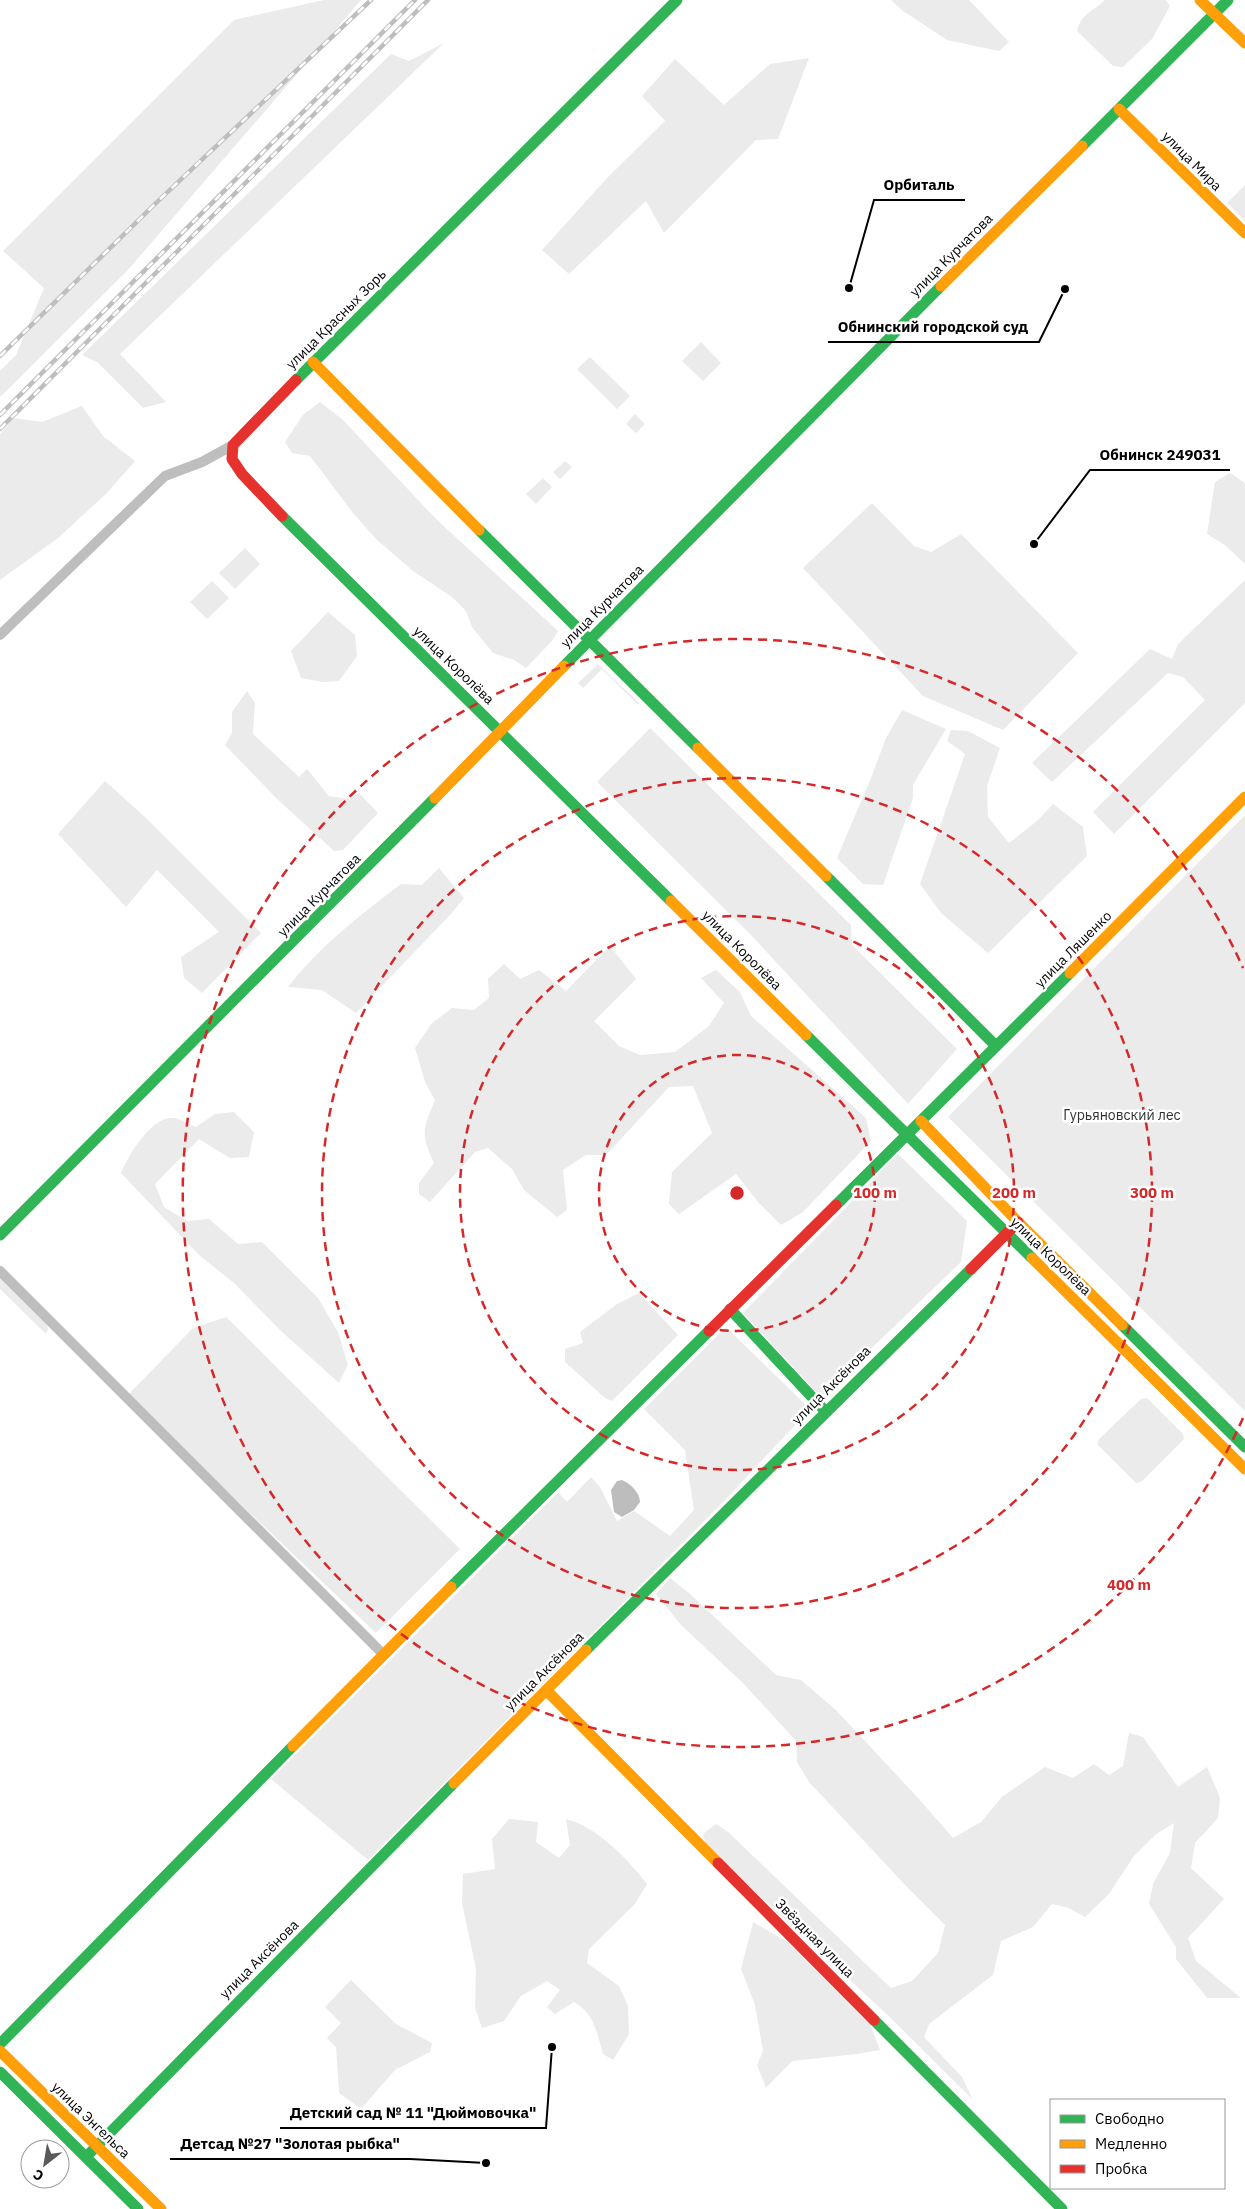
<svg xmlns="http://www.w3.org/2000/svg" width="1245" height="2209" viewBox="0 0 1245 2209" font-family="'IBM Plex Sans',sans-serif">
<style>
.green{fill:#ebebeb}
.water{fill:#bdbdbd}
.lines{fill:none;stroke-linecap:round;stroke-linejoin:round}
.street{stroke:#bebebe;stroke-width:10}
.fast{stroke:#30b455;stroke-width:11}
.slow{stroke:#ff9f0a;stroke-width:11}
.jam{stroke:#e5322d;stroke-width:11}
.rail-casing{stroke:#bebebe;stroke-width:4.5}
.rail{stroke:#fff;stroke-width:2.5;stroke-dasharray:8;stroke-linecap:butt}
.ring{fill:none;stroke:#d62828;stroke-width:2.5;stroke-dasharray:9 6}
.labels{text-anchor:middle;stroke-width:5;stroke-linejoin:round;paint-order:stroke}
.street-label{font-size:14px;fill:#000;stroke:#fff}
.park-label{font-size:14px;fill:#313131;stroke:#fff}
.centre{fill:#d62828;stroke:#fff;stroke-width:2.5}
.ring-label{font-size:15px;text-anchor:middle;font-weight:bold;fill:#d62828;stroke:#fff;stroke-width:5;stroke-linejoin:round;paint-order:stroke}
.leader{fill:none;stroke:#000;stroke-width:2}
.callout-dot{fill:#000;stroke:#fff;stroke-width:2}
.callout-label{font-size:15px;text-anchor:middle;font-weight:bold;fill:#000;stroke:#fff;stroke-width:5;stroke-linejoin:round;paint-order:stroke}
</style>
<rect width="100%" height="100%" fill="#fff"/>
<path class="green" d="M324,0H361L127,271L0,397V371L16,355L44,288L3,251L234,20Z
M891,0H969L1009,42L999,51L947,40L903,11Z
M1105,0H1166L1170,6L1152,39L1123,67L1113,66L1077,31C1082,12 1093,12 1105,0Z
M444,43L120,354L166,402L143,408L97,362L82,355L391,54L409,61Z
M809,58L778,139L756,140L664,233L646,201L569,274L542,250L608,177L665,121L642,96L675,59L724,105L770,64Z
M1245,185V221L1227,203Z
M701,342L721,363L703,381L682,361Z
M590,357L630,396L617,409L577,369Z
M320,402L342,419L436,519L558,631L552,641L526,668L514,660L493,653L472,627L466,611L452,597L413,571L376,539L353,513L310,456L292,453L285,442L303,415Z
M82,406L103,436L135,461L107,493L58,538L0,580V434L14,418L42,422Z
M635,414L645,424L636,433L626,424Z
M565,461L572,467L560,479L553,472Z
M1230,473L1245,483V564L1225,545L1207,534L1215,482Z
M543,478L552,487L536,504L526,494Z
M872,503L914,546L931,552L961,534L1078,653L1003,730L923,696L803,568Z
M245,548L260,564L235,589L219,573Z
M1245,580V703L1114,834L1093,812L1205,700L1183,677L1168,673L1052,782L1032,763L1150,649L1172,659L1178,644Z
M212,581L229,598L207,619L190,602Z
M328,612L355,635L357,656L339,681L323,682L301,678L291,651Z
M598,664L639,703L638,705L602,669L583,688L578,683Z
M247,691L255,703L253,734L299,777L307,769L329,796L349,799L359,793L378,813L343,850L334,851L277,799L225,745L232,733V712Z
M902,710L946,729L913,785V798L883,885L863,884L837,858L871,778L886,738Z
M650,728L851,925L852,945L957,1049L908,1104L750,934L597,782Z
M951,730L968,731L1000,748L987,786L988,817L1009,843L1037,821L1053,804L1083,827L1087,856L988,953L941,913L920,884L965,754L947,741Z
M105,781L145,817L261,933L202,993L184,978L181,957L219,932L157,870L126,907L58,834Z
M1245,815V1411L948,1117Z
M439,868L464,898L450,915L356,1013L322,990L288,987C319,947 361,914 401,884L422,885Z
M610,946L636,979L594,1021L619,1046L640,1055L675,1052L709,1026L724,1003L701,978L716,970L740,992L751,1016L866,1118L871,1141L803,1212L781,1225L758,1202L736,1174L679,1214L669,1204L672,1172L712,1133L693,1086L669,1087L606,1155H586L563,1170L567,1210L557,1217L524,1190L512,1169L488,1148L475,1152L430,1202L419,1194V1183L434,1163C420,1133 423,1129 435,1100L425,1082L415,1048L431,1024L452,1008L474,1010L489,998L488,979L504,964L520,979L539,970L566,991Z
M234,1112L254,1132L249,1157L230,1158L199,1139L155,1184L164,1207L187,1221L209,1219L238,1244L262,1242L318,1298L338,1332L348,1365L339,1383L281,1331L234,1283L199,1255L121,1173C128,1156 152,1115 174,1118C181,1119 189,1124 196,1127L215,1114Z
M898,1154L967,1221L961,1262L821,1397L743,1313Z
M0,1277L47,1325L48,1330L46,1334L0,1289Z
M639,1293L678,1335L612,1401L605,1398L565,1362V1349L583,1343L580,1332L617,1304Z
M226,1317L460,1549L376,1633L127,1396L193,1328Z
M726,1327L810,1409L728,1497L368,1860L271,1779L558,1492L567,1502L591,1477L600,1487L617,1521L634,1511L670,1536L694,1510L685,1450L644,1409Z
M1147,1398L1183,1434L1184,1439L1141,1482L1136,1483L1098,1445V1440L1141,1399Z
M670,1578L689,1593L776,1675L801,1680L837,1711L919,1799L953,1838L981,1822L1002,1797L1045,1767L1073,1778L1094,1764L1109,1775L1123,1766L1129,1733L1143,1737L1178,1787L1207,1767L1220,1798L1218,1818L1195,1843L1191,1868L1224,1899L1188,1938L1196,1961L1241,1998H1207L1176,1959V1947L1149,1904L1153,1884L1170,1853L1174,1823L1155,1835L1134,1856L1109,1894L1085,1917L1069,1908L1052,1904L1033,1927L1001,1941L993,1975L929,2024L924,2037L962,2077L973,2100L895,2022L706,1846L703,1834L716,1824L728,1832L891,1988L912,1981L938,1953L945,1925L906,1886L809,1782L797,1762L796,1741L743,1683L681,1625L656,1594Z
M509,1819L538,1822L536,1842L559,1858L570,1845L566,1819C597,1827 628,1859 647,1884L635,1904L589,1949L587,1963L619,1986L628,2006L629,2034L613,2060L603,2054C597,2033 594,2013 574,2002L555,2014L547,2007L560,1990L547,1981L521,1996L504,2021L482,2028L475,2008L476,1969L462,1903L463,1874L495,1869L492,1839Z
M753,1922L788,1942L867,2016L880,2050L857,2054L792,2061L766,2088L757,2065L763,2051L755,2005L741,1969Z
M351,1980L396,2024L432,2043L430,2052L395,2070L361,2109L339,2093L336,2047L327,2038L341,2023L325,2007Z"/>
<path class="water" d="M622,1480C631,1484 640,1493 640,1502L634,1510L622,1517L614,1512L611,1490L617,1481Z"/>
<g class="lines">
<path class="street" d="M0,635L165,476L202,462L233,445
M0,1271L383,1654"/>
<path class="fast" d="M1082,146L1228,0
M296,380L677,0
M282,516L671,901
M479,530L698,748
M564,666L941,286
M826,876L996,1046
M806,1035L1032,1258
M836,1205L1070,973
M0,1235L435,798
M730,1309L826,1412
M1122,1325L1245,1447
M451,1587L709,1331
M586,1650L971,1269
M874,2020L1062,2209
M0,2044L293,1746
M0,2072L138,2209
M86,2157L454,1783"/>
<path class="slow" d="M1200,0L1245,43
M1119,109L1245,233
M941,286L1082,146
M313,362L479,530
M698,748L826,876
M435,798L564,666
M671,901L806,1035
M1070,973L1245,797
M921,1121L1018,1222L1122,1325
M1032,1258L1245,1469
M546,1690L718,1863
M293,1746L451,1587
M454,1783L586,1650
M0,2051L161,2209"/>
<path class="jam" d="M282,516L242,474L232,459L233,445L296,380
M971,1269L1018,1222
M709,1331L836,1205
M718,1863L874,2020"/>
<g class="rail-casing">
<path id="rail" d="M0,356L156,203L371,0
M0,415L415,0
M0,429L428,0"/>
</g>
<use href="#rail" class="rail"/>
</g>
<g class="ring">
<circle cx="737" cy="1193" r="138"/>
<circle cx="737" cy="1193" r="277"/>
<circle cx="737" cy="1193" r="415"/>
<path d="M1243 1418A554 554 0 1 1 1243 968"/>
</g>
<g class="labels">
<g class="street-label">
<text transform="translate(1192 161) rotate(45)" y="5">улица Мира</text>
<text transform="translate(951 255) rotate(-45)" y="5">улица Курчатова</text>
<text transform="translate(336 319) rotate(-45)" y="5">улица Красных Зорь</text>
<text transform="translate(602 606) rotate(-45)" y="5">улица Курчатова</text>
<text transform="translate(454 665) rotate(44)" y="5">улица Королёва</text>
<text transform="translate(319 895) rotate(-45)" y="5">улица Курчатова</text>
<text transform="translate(1073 949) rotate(-45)" y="5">улица Ляшенко</text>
<text transform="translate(742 950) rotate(45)" y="5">улица Королёва</text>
<text transform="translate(1051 1256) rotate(44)" y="5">улица Королёва</text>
<text transform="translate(831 1385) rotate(-45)" y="5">улица Аксёнова</text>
<text transform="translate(544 1671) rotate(-45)" y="5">улица Аксёнова</text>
<text transform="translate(815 1938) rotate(45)" y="5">Звёздная улица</text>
<text transform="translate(259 1959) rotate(-45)" y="5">улица Аксёнова</text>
<text transform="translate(91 2120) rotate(44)" y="5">улица Энгельса</text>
</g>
<g class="park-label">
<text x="1122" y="1120">Гурьяновский лес</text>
</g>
</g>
<circle cx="737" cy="1193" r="8" class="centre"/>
<g class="ring-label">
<text x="875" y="1198">100 m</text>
<text x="1014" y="1198">200 m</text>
<text x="1152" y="1198">300 m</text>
<text x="1129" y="1590">400 m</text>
</g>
<path class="leader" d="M849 288L874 200H965M1065 289L1039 342H828M1034 544L1090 470H1230M552 2047L546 2128H280M486 2163L410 2159H170"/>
<g class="callout-dot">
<circle cx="849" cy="288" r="5"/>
<circle cx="1065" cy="289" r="5"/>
<circle cx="1034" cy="544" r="5"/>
<circle cx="552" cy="2047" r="5"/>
<circle cx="486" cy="2163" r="5"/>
</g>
<g class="callout-label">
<text x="919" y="190">Орбиталь</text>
<text x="933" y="332">Обнинский городской суд</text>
<text x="1160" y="460">Обнинск 249031</text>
<text x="413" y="2118">Детский сад № 11 "Дюймовочка"</text>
<text x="290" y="2149">Детсад №27 "Золотая рыбка"</text>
</g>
<rect x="1050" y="2099" width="175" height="90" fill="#ffffff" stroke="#999999"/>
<rect x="1060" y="2115" width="25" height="8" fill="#30b455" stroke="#999999"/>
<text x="1095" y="2124" font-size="15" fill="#000000">Свободно</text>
<rect x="1060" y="2140" width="25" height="8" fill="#ff9f0a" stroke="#999999"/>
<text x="1095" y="2149" font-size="15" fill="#000000">Медленно</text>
<rect x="1060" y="2165" width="25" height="8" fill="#e5322d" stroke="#999999"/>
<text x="1095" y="2174" font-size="15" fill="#000000">Пробка</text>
<g transform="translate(45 2164) rotate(211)"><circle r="24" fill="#ffffff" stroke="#999999"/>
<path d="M0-4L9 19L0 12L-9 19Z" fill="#595959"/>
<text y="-8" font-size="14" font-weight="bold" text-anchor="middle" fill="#000000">С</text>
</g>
</svg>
